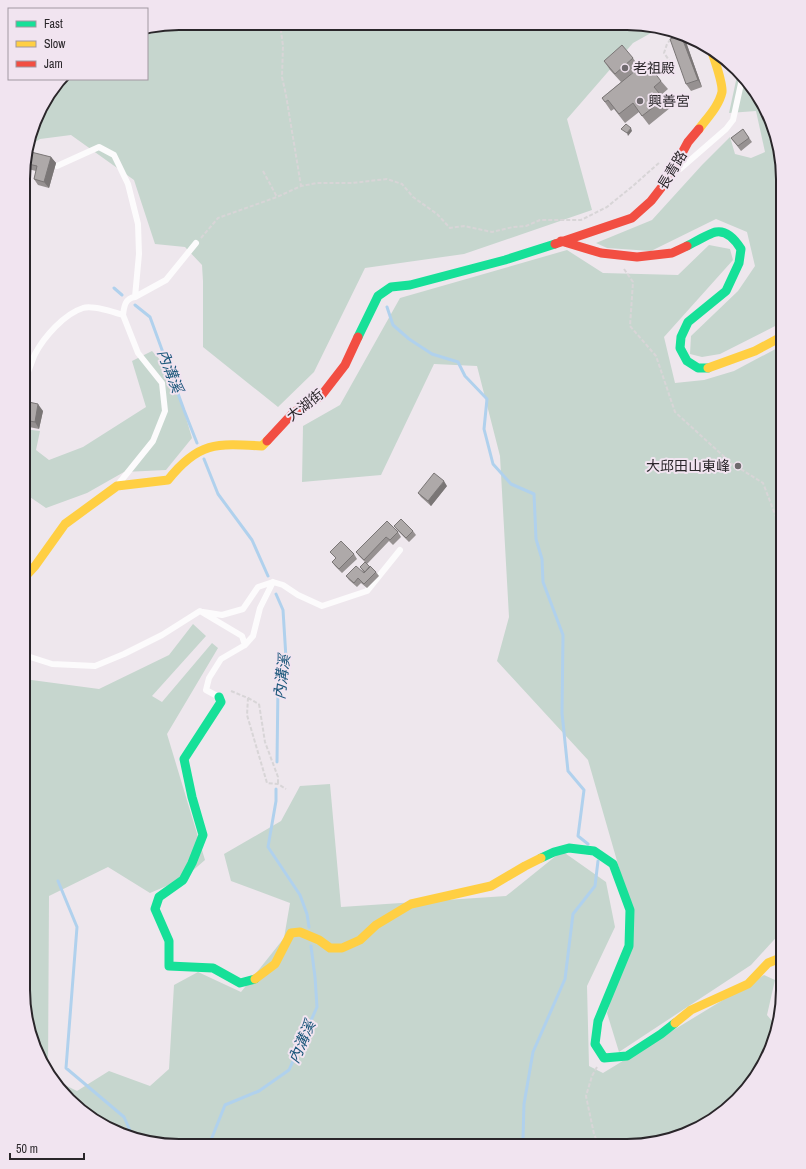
<svg xmlns="http://www.w3.org/2000/svg" width="806" height="1169" viewBox="0 0 806 1169" font-family="'Archivo Narrow','Noto Sans TC',sans-serif">
<style>
.green{fill:#c6d6ce}
.lines{fill:none;stroke-linecap:round;stroke-linejoin:round}
.stream{stroke:#b0d1ed;stroke-width:3}
.path{stroke:#d8d5d7;stroke-width:2;stroke-dasharray:4 2;stroke-linecap:butt}
.lane{stroke:#fcfbfc;stroke-width:6}
.fast{stroke:#16e098;stroke-width:9}
.slow{stroke:#ffcf43;stroke-width:9}
.jam{stroke:#f24e42;stroke-width:9}
.wall{fill:#969191}
.shaded-wall{fill:#7a7676}
.building{fill:#aea9a9;stroke:#7a7676}
.poi-dot{fill:#6f6a6e;stroke:#f1e4f0;stroke-width:1.5}
.labels{text-anchor:middle;stroke-width:4;stroke-linejoin:round;paint-order:stroke}
.poi-label{font-size:14px;fill:#2a262a;stroke:#f1e4f0;text-anchor:start}
.street-label{font-size:14px;fill:#2a262a;stroke:#f1e4f0}
.water-label{font-size:15px;font-style:italic;fill:#1c577b;stroke:#f1e4f0}
.rim{fill:none;stroke:#2a262a;stroke-width:2}
</style>
<rect width="100%" height="100%" fill="#eee7ed"/>
<path class="green" d="M179,23L647,24L660,28L633,43L567,119L592,210L464,254L365,268L314,372L278,407L203,347V281L202,265L185,247L155,244L134,180L71,135L40,139L29,146L44,101L62,79H147V28Z
M738,75L767,110L783,179V322L720,354L702,357L690,354L691,336L738,291L755,266L747,232L716,219L651,251L607,248L596,243L652,220L702,165L730,137L735,154L751,158L765,152L756,111L729,113L737,76Z
M709,245L730,249L733,260L664,337L675,383L704,380L734,371L783,345V930L751,965L619,1052L607,1013L634,920L588,760L497,661L509,617L500,456L477,366L434,364L381,475L302,482L303,426L340,405L400,298L567,250L603,273L678,275Z
M152,351L173,374L192,438L166,470L124,472L87,493L46,508L27,495L24,496V429L40,431L36,450L49,460L83,447L146,407L132,361Z
M193,624L206,636L152,696L162,702L212,643L218,648L167,734L205,860L183,879L150,893L108,867L49,896L48,1072L39,1059L23,990L24,679L99,689L169,655Z
M330,784L341,907L506,896L562,851L606,882L615,927L587,986L589,1066L603,1073L764,975L775,980L767,1015L777,1027L775,1040L757,1077L730,1107L696,1130L627,1146L159,1145L92,1120L62,1093L53,1079L77,1091L109,1071L150,1086L169,1069L174,985L198,972L241,992L284,938L290,903L231,881L224,854L281,821L300,786Z"/>
<g class="lines">
<path class="stream" d="M114,288L122,295
M135,305L150,317L184,410L197,443
M387,307L393,325L409,339L432,354L458,362L465,376L487,399L484,429L493,464L511,484L534,494L536,539L542,559L543,582L563,635L562,713L568,771L584,790L578,836L588,844
M204,459L218,494L252,540L268,576
M276,594L283,610L286,658L278,684L277,762
M276,789V801L268,847L300,895L307,914L309,927
M58,881L77,927L66,1068L124,1117L132,1135
M209,1145L225,1105L259,1091L289,1070L317,1007L315,977L311,946
M525,1146L523,1138L524,1104L533,1052L565,979L573,914L595,886L598,861"/>
<path class="path" d="M280,23L283,46L282,77L286,95L301,186
M667,68L671,63L664,53L667,44L673,36L671,31
M263,171L277,197
M201,238L218,218L277,197L301,186L317,183H352L387,179L402,184L413,197L437,214L450,228L464,226L492,232L513,227L526,226L540,220H581L607,207L634,185L660,162
M624,269L633,282L630,326L656,356L675,412L731,463L763,483L778,522L783,529
M231,691L248,698L247,715L267,783L278,784L286,789
M248,698L259,704
M259,704L265,742L278,777V784
M597,1067L592,1076L586,1096L594,1134L599,1146
M683,1133L700,1120L732,1105"/>
<path class="lane" d="M57,166L99,147L114,155L128,184L138,224L139,254L135,297
M680,169L726,129L733,120L742,79
M24,380C29,372 31,363 35,354C44,337 64,314 83,308C91,305 114,312 123,315C124,307 125,298 135,297L166,280L196,243
M120,482L153,441L165,411L162,383L138,353L123,315
M203,612L222,615L243,609L258,587L273,582L283,585L298,595L322,606L367,591L400,550
M245,645L253,636L260,608L273,582
M24,655L52,664L95,666L124,654L162,635L200,611L242,636L245,645L221,659L209,678L206,690L219,697"/>
<path class="fast" d="M687,246C693,243 710,233 716,232C727,230 736,241 741,249L739,263L726,291L688,322L681,337L680,348L687,361L698,368H708
M358,337L378,296L391,287L410,285L505,260L555,244
M219,697L221,702L184,759L192,797L203,835L192,863L183,880L159,897L155,909L169,941V966L213,968L240,983L255,979
M541,858L554,852L569,848L594,851L613,864L630,910L629,946L598,1021L595,1044L604,1058L627,1056L661,1034L675,1023"/>
<path class="slow" d="M699,129C707,118 719,106 722,92C723,82 714,59 711,49
M708,368L755,351L783,336
M24,578L35,566L65,524L117,486L168,480C198,442 216,443 262,446L267,441
M255,979L275,964L291,933L300,932L319,940L330,948H342L360,940L376,925L411,904L491,886L525,866L541,858
M675,1023L691,1010L748,984L768,963L783,957"/>
<path class="jam" d="M561,241L601,253L637,257L672,253L687,246
M555,244L632,218L651,201L668,179L688,142L699,129
M267,441L293,413L321,396L345,365L358,337"/>
</g>
<path class="wall" d="M681,35L686,42L702,87L691,91L686,84Z
M633,58L639,67L631,74L661,81L668,89L661,95L670,108L649,125L639,112L625,123L614,109L611,111L602,98L621,82L610,70L604,61Z
M743,129L752,142L741,151L731,138Z
M51,157L56,163L49,188L38,185L34,179L36,171L28,169L24,184V159Z
M24,401L43,411L39,429L24,426Z
M447,486L431,506L421,497L418,493Z
M387,521L398,532L401,537L393,545L389,541L367,564L376,572L379,576L367,588L361,583L357,587L349,580L346,576L364,573L360,567L365,562L359,556L356,552Z
M394,526L413,531L416,535L409,542L397,530Z
M330,552L354,554L357,559L342,573L335,566L332,562L336,558Z"/>
<path class="shaded-wall" d="M681,35L686,42L702,87L698,80Z
M631,128L632,131L628,136L627,133Z
M51,157L56,163L49,188L44,182Z
M24,164L28,169L24,184Z
M38,404L43,411L39,429L35,422Z
M444,481L447,486L431,506L428,501Z"/>
<path class="building" d="M681,35L698,80L686,84L670,39Z
M622,45L633,58L615,74L604,61Z
M646,62L661,81L654,87L664,99L642,116L633,103L619,114L608,100L605,102L602,98Z
M626,124L631,128L627,133L621,129Z
M743,129L749,138L738,146L731,138Z
M27,151L51,157L44,182L34,179L37,166L24,163V159Z
M24,401L38,404L35,422L24,420Z
M434,473L444,481L428,501L418,493Z
M401,519L413,531L406,538L394,526Z
M387,521L398,532L390,540L386,537L364,560L356,552Z
M341,541L354,554L339,569L332,562L336,558L330,552Z
M365,562L370,567L365,572L360,567Z
M356,566L364,573L370,566L376,572L364,584L358,578L354,583L346,576Z"/>
<g class="poi-dot">
<circle cx="625" cy="68" r="4"/>
<circle cx="640" cy="101" r="4"/>
<circle cx="738" cy="466" r="4"/>
</g>
<g class="labels">
<g class="poi-label">
<text x="633" y="73">老祖殿</text>
<text x="648" y="106">興善宮</text>
<text x="730" y="471" text-anchor="end">大邱田山東峰</text>
</g>
<g class="street-label">
<text transform="translate(672 170) rotate(-59)" y="5">長青路</text>
<text transform="translate(305 405) rotate(-38)" y="5">大湖街</text>
</g>
<g class="water-label">
<text transform="translate(170 371) rotate(69)" y="5">內溝溪</text>
<text transform="translate(282 677) rotate(-83)" y="5">內溝溪</text>
<text transform="translate(302 1042) rotate(-66)" y="5">內溝溪</text>
</g>
</g>
<path d="M0 0H806V1169H0ZM179 30H627A149 149 0 0 1 776 179V990A149 149 0 0 1 627 1139H179A149 149 0 0 1 30 990V179A149 149 0 0 1 179 30Z" fill="#f1e4f0" fill-rule="evenodd"/>
<path class="rim" d="M179 30H627A149 149 0 0 1 776 179V990A149 149 0 0 1 627 1139H179A149 149 0 0 1 30 990V179A149 149 0 0 1 179 30Z"/>
<rect x="8" y="8" width="140" height="72" fill="#f1e4f0" stroke="#a198a1"/>
<rect x="16" y="21" width="20" height="6" fill="#16e098" stroke="#a198a1"/>
<text x="44" y="28" font-size="12" fill="#2a262a">Fast</text>
<rect x="16" y="41" width="20" height="6" fill="#ffcf43" stroke="#a198a1"/>
<text x="44" y="48" font-size="12" fill="#2a262a">Slow</text>
<rect x="16" y="61" width="20" height="6" fill="#f24e42" stroke="#a198a1"/>
<text x="44" y="68" font-size="12" fill="#2a262a">Jam</text>
<path d="M10 1153v6h74v-6" fill="none" stroke="#2a262a" stroke-width="2"/>
<text x="16" y="1153" font-size="12" fill="#2a262a" stroke="#f1e4f0" stroke-width="3" paint-order="stroke">50 m</text>
</svg>
